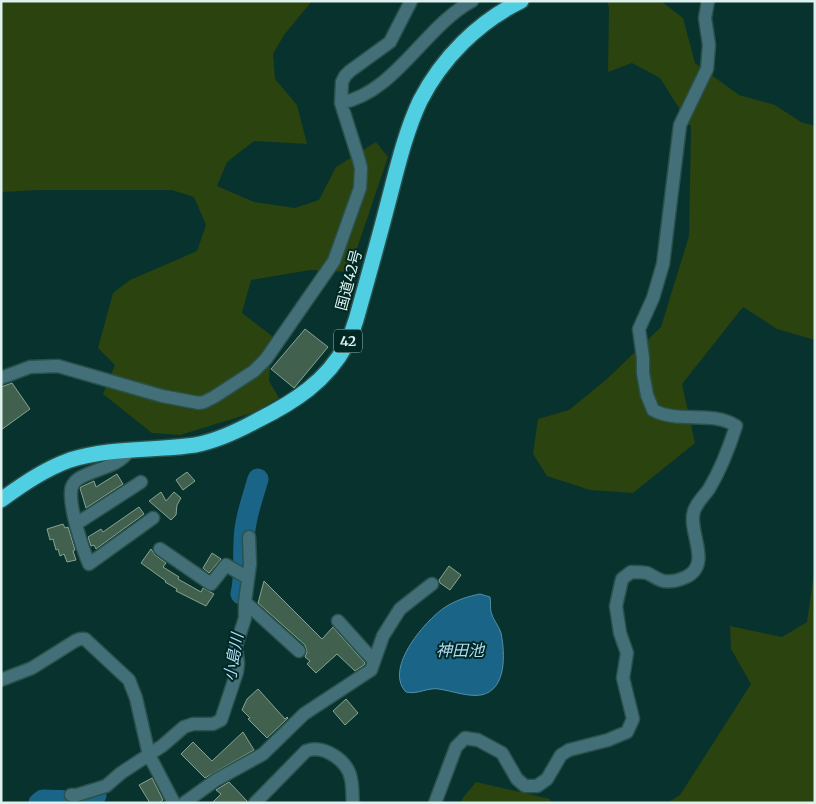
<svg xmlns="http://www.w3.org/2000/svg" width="816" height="804" viewBox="0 0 816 804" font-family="Merriweather,'Noto Sans JP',serif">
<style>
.green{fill:#2a430f}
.water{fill:#1a6488;stroke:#548fa7}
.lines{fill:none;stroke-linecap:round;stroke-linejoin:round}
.river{stroke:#1a6488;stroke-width:21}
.building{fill:#42604e;stroke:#85a591}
.minor-casing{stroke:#2a514c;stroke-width:15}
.highway-casing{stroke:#2a514c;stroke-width:18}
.minor{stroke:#437078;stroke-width:12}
.highway{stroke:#50cfe3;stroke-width:15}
.labels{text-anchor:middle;stroke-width:4;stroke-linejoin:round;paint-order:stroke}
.shield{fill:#002824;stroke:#9bb5b1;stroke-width:1}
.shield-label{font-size:14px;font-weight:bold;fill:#ddf2ee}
.street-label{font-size:15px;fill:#ddf2ee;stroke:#002824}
.water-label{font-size:16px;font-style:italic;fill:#b2dcf6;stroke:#002824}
</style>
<rect width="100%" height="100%" fill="#08322d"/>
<path class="green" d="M1,1H312L284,35L273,54L275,79L297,105L307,144L254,141L227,162L217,186L254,202L295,208L319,200L336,167L376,142L388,157L349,272L310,270L251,280L242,313L272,336L269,381L279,398L255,412L180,435L152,433L103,394L115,365L98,348L113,293L130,280L197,251L206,225L194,197L172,190H39L1,192Z
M607,1H661L683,18L695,63L739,95L775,105L801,122L815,126V340L777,329L743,307L682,384L695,443L633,493L590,490L547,476L533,454L538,419L569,410L607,379L661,327L689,236L691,127L660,78L632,63L608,72L609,8Z
M815,566V803H667L680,795L751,684L731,649L730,626L782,637L807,622Z
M476,782L550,799L551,803H462V799Z"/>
<path class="water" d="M480,594L490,597C491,602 490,607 491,612C493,620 499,626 501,633C505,653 507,690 481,695C468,697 452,691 439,689C428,687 417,695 406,692C383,668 427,618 447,606C457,600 469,596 480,594Z"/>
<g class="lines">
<path class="river" d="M241,594C245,577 243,560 244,543C244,521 252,500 258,479
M39,803L43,800L74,801L96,795"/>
</g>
<path class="building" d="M305,329L328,347L294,388L271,369Z
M12,383L30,409L1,430V387Z
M187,472L195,481L183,490L176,480Z
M117,474L123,484L86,508L80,488L81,487L94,481L96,487Z
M161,492L166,501L174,492L181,498L177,505L176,515L171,520L149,501Z
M139,507L144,514L96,549L94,545L91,546L88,537L101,529L103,532Z
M63,524L65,528L68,527L75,550L73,551L76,560L67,562L64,554L60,556L58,549L56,550L53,539L50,540L47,529Z
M151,549L155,555L166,563L163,567L179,577L178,579L201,592L203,588L214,594L206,606L176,591L177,589L165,582L166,581L141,563Z
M212,553L221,559L209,573L203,568Z
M449,566L461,575L450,590L440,583L439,580Z
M264,581L322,639L333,627L365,663L364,665L355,671L337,654L316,673L307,664L310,661L305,657L307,652L305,645L258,603Z
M258,689L285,719L287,717L288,718L267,738L248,719L250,718L242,710L247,699Z
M346,699L358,713L345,725L333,711Z
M243,732L254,750L205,778L181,754L193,742L212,761Z
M152,778L163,800L159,803H150L139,785Z
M229,782L247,801V803H212L221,794L216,790Z"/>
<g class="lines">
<g class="minor-casing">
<path id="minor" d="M341,103C396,92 424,27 472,1
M1,378L30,367L58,366L162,396L199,403L204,402L214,397L254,371L266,359L334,261L360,188L361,168L359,160L341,103L342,82L345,76L350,71L390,42L411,1
M129,451C117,468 95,468 78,479C74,482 71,487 71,492C70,510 82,547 89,564L153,518
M76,524L141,482
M160,549L211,584L226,565L248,578
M245,602L299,651
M338,621L374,661
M1,680L32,668L75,641L80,639H85L129,680L136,698L149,755L174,803
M71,795H77L106,786L121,773L162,746L184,727L193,724H213L221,720L237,672L238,663L236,646L245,618V602L250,564L249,537
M184,803L216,780L263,754L304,714L371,670L383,636L400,609L432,584
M255,803L306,751C324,744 348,761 351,779C353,787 352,795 353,803
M435,803L456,747L465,738L478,740L502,753L517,779L525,786H537L547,779L561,755L569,750L608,740L627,732L633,719L623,678L627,653L620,633L616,606L622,579L631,572C636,572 642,572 647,573C652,575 658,580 664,581C671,582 680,580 686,577C713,564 687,531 694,511C697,502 704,496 709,489C721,469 729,448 736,426C713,410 678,424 653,410L647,395L643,373V358L639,329L653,298L663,264L680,125L707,69L709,45L705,18L708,1"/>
</g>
<g class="highway-casing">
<path id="highway" d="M1,500C23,484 45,469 70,460C110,447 154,451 195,445C217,441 238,431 258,420C294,402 327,381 346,345C351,337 353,328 356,320C367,281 378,242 388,203C397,169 405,133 420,101C442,58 478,22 521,1"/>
</g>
<use href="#minor" class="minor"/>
<use href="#highway" class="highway"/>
</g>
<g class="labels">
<rect class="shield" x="334" y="329.5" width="28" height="23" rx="4"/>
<g class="shield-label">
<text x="348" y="346">42</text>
</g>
<g class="street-label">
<text transform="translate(349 280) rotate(-75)" y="5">国道42号</text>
</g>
<g class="water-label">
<text x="460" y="656">神田池</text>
<text transform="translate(233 657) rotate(-80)" y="6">小島川</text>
</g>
</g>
<rect width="816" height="804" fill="none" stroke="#ddf2ee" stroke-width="5"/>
</svg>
